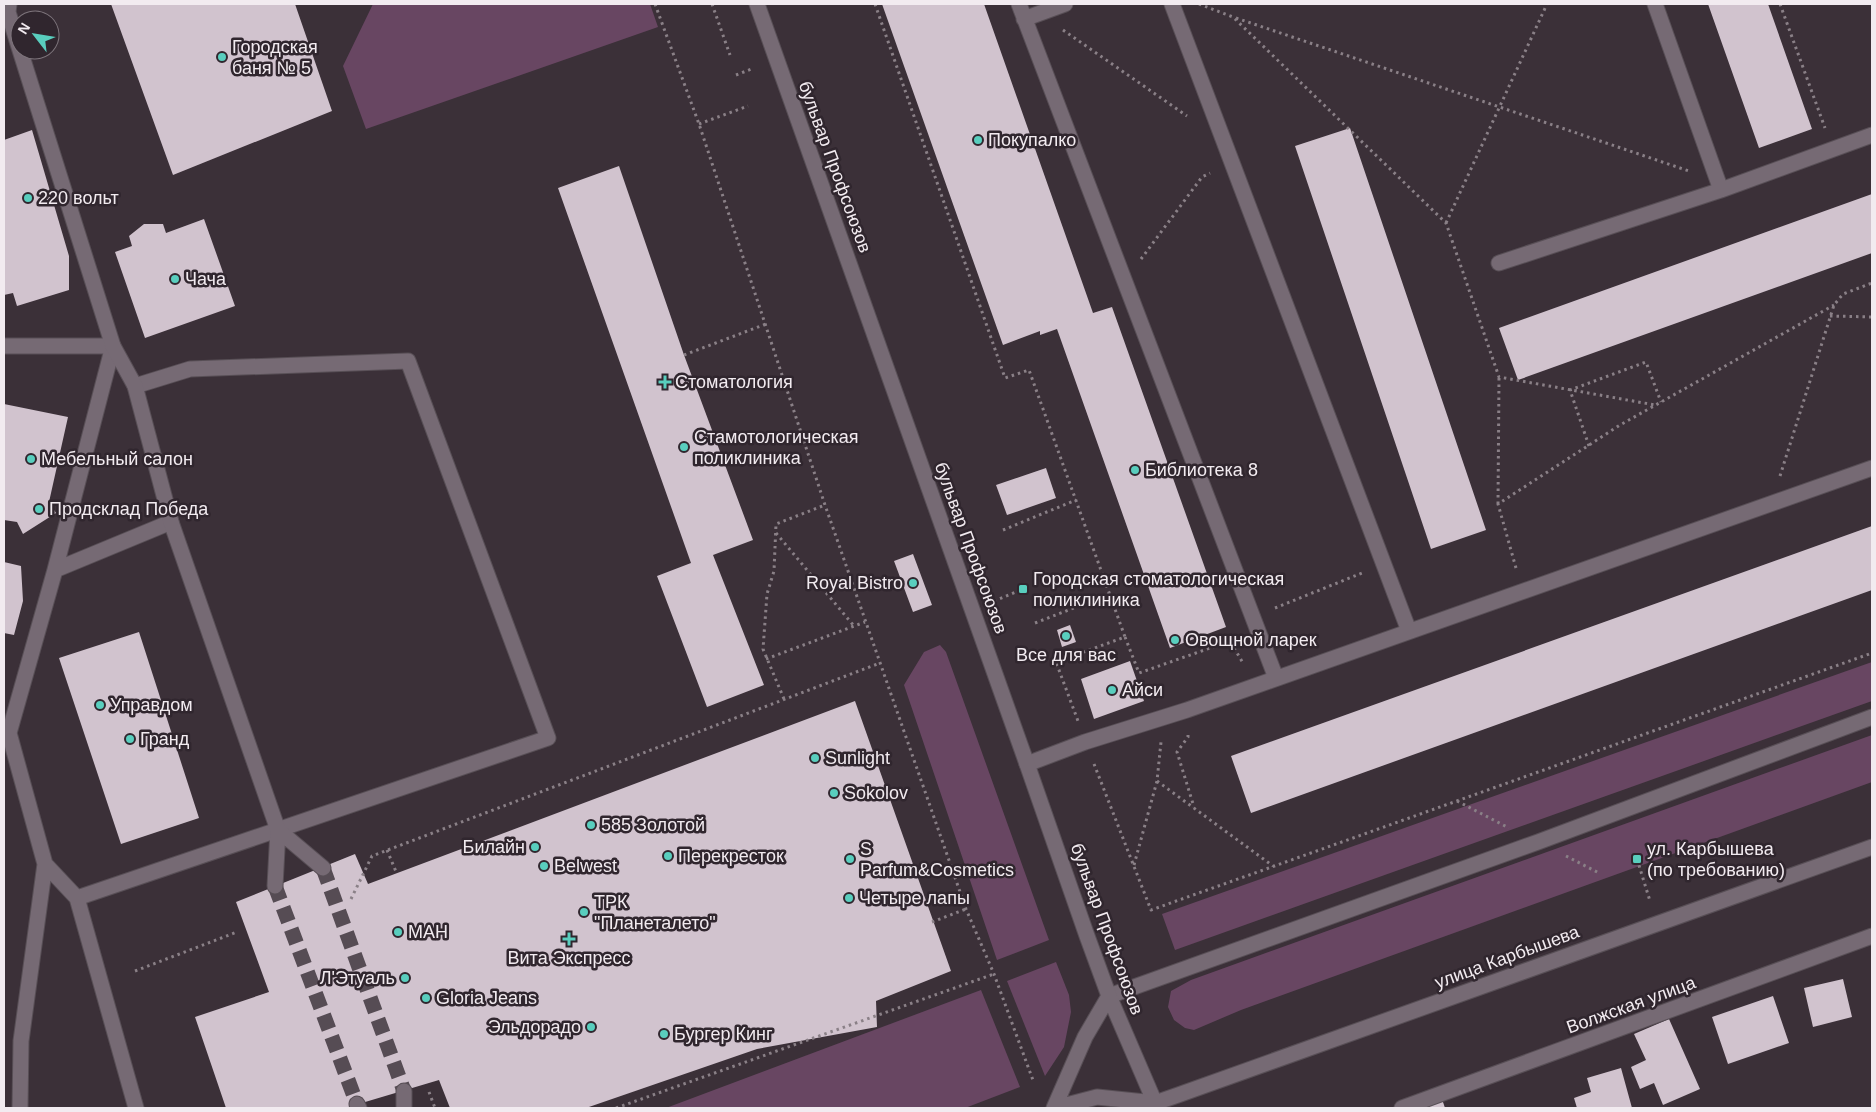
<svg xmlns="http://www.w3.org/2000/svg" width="1876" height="1112" viewBox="0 0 1876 1112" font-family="Arial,sans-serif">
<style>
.green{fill:#684662}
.building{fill:#d1c3ce}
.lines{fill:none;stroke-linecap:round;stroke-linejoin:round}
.street-tunnel{stroke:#564c54;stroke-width:15;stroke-dasharray:15 8;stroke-linecap:butt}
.lane-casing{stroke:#584f56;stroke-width:17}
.street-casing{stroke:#584f56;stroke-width:17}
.secondary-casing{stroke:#584f56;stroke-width:17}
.path{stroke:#8a8087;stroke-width:3;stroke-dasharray:2.5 4;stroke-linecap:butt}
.lane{stroke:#766a74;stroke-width:15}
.street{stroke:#766a74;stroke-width:15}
.secondary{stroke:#766a74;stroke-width:15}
.poi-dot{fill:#59cebe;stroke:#30262e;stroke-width:2}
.labels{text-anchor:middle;stroke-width:5;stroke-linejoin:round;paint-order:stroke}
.poi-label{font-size:18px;fill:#f2ebf0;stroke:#30262e;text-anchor:start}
.street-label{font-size:18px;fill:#f2ebf0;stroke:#30262e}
</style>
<rect width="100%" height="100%" fill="#3b3038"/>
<path class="green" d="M373,4H650L658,27L366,129L343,66Z
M940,645L946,652L1049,940L997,960L904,685L924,652Z
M1872,662V701L1175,950L1162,914Z
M1872,735V782L1241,1010L1194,1030L1185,1028L1174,1020L1168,1007L1171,991L1191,980Z
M1056,962L1069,995L1071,1012L1064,1047L1045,1076L1007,981Z
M981,990L1020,1087L965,1108H666Z"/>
<path class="building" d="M111,4H295L332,111L173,175Z
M882,4H984L1093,313L1112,307L1226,627L1170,648L1057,329L1040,335V331L1003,345Z
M1708,4H1768L1812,129L1759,148Z
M1350,128L1486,530L1431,549L1295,146Z
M32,130L69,256V290L17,306L13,293L4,295V140Z
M619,166L684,355L753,540L713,555L764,685L707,707L657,576L691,563L558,188Z
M1872,194V253L1518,380L1499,328Z
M204,219L235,306L145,338L115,252L132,246L129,236L144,224H163L166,233Z
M4,404L68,417L49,502L56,513L23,534L17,522L4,520Z
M1046,468L1056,498L1007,515L996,485Z
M1872,526V590L1251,813L1231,756Z
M913,554L932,605L913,612L894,561Z
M4,562L21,566L23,601L14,635L4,633Z
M1070,625L1076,642L1062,647L1057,630Z
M139,632L199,818L121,844L59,658Z
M1130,661L1144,701L1094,719L1081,679Z
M855,701L951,971L876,1001L877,1027L757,1049L586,1108H450L439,1080L345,1108H226L195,1017L269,992L236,902L355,854L368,884Z
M1843,979L1852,1017L1813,1027L1804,988Z
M1773,996L1789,1043L1728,1064L1712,1017Z
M1669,1019L1700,1089L1663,1105L1654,1083L1640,1089L1631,1067L1646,1060L1634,1034Z
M1621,1068L1632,1108H1577L1574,1098L1591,1092L1587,1078Z
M1442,1099L1445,1108H1414Z"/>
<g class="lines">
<path class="street-tunnel" d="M323,868L404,1091
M275,886L357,1104"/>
<g class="lane-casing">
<path id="lane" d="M1019,4L1276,678
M1172,4L1409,631
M1655,4L1721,190
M1024,19L1065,4
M1499,263L1721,190L1872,135
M4,346H113L55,570L9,733
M55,570L171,522
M4,731L9,733L45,864L77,898L136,1108
M1027,764L1085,742L1187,710L1872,468
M77,898L548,738L408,361L190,369L135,386
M1109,996L1538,842L1872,717
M20,1108L21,1041L45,864"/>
</g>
<g class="street-casing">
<path id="street" d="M9,4L8,12L113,346L135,386L171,522L278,830L275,886
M278,830L323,868
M357,1104L359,1108
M404,1108V1091
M1402,1108L1872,936"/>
</g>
<g class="secondary-casing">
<path id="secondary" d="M757,4L1027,764L1087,936L1109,996L1155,1103
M1054,1108L1085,1037L1109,996
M1055,1108L1097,1097L1155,1103
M1148,1108L1155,1103L1178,1095L1872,847"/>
</g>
<path class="path" d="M655,4L699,124L825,505L966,909L994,974L1034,1083
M712,4L730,55
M875,4L1005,378L1029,370L1125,637L1056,662L1078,721
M1199,4L1233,17L1446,223L1499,377L1655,405
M1780,4L1825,128
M1236,18L1689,171
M1063,30L1187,116
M736,75L754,68
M699,124L748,106
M1446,223L1547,4
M1141,259L1202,177L1210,173
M1830,316L1872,317
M684,355L766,324
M1589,446L1570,390L1646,362L1661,402
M1780,476L1834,305L1843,294L1872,283
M1498,504L1499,377
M1003,530L1076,500
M776,533L854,626
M1516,568L1498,504L1620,425L1834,305
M994,601L1023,589
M1275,608L1362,573
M1035,623L1110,594
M1125,637L1139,673L1230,641L1243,663
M766,659L865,622
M784,699L763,649L767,594L774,571L776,524L825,505
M1188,735V737L1177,752L1194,807
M1094,764L1151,910L1872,653
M1157,781L1273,866
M1457,801L1509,828
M387,850L397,874
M1566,856L1599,873
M1637,859L1650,901
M1134,865L1157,781L1161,742
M351,899L372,856L880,663
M932,922L966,909
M135,971L237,932
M429,1092L435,1108
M616,1108L994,974"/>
<use href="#lane" class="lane"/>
<use href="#street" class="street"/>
<use href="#secondary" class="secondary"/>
</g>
<g class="poi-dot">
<circle cx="222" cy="57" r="5"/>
<circle cx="978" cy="140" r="5"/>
<circle cx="28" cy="198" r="5"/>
<circle cx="175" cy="279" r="5"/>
<path d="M662.5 374.5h5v5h5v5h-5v5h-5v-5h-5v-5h5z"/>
<circle cx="684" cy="447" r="5"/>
<circle cx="31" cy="459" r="5"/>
<circle cx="1135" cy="470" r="5"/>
<circle cx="39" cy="509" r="5"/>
<circle cx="913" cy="583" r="5"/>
<rect x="1018" y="584" width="10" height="10" rx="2.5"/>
<circle cx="1066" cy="636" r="5"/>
<circle cx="1175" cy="640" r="5"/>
<circle cx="1112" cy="690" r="5"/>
<circle cx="100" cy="705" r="5"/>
<circle cx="130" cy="739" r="5"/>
<circle cx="815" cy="758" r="5"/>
<circle cx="834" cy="793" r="5"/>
<circle cx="591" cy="825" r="5"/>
<circle cx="535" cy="847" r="5"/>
<circle cx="668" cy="856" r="5"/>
<circle cx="850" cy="859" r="5"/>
<rect x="1632" y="854" width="10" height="10" rx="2.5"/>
<circle cx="544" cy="866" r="5"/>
<circle cx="849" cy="898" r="5"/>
<circle cx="584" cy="912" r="5"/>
<circle cx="398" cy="932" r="5"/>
<path d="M566.5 931.5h5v5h5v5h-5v5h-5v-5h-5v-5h5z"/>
<circle cx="405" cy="978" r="5"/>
<circle cx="426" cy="998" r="5"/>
<circle cx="591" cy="1027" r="5"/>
<circle cx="664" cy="1034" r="5"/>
</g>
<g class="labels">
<g class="poi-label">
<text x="232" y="53">Городская<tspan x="232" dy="21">баня № 5</tspan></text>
<text x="988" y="146">Покупалко</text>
<text x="38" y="204">220 вольт</text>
<text x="185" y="285">Чача</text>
<text x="675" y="388">Стоматология</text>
<text x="694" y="443">Стамотологическая<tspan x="694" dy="21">поликлиника</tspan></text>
<text x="41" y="465">Мебельный салон</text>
<text x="1145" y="476">Библиотека 8</text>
<text x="49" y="515">Продсклад Победа</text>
<text x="1033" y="585">Городская стоматологическая<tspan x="1033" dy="21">поликлиника</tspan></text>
<text x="903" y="589" text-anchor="end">Royal Bistro</text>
<text x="1185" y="646">Овощной ларек</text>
<text x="1066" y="661" text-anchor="middle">Все для вас</text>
<text x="1122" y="696">Айси</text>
<text x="110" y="711">Управдом</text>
<text x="140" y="745">Гранд</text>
<text x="825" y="764">Sunlight</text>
<text x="844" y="799">Sokolov</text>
<text x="601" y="831">585 Золотой</text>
<text x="525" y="853" text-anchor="end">Билайн</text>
<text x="860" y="855">S<tspan x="860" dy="21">Parfum&amp;Cosmetics</tspan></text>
<text x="1647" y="855">ул. Карбышева<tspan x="1647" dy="21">(по требованию)</tspan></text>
<text x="678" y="862">Перекресток</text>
<text x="554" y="872">Belwest</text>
<text x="859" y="904">Четыре лапы</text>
<text x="594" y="908">ТРК<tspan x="594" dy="21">"Планеталето"</tspan></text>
<text x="408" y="938">МАН</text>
<text x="569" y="964" text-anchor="middle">Вита Экспресс</text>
<text x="395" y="984" text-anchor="end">Л'Этуаль</text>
<text x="436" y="1004">Gloria Jeans</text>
<text x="581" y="1033" text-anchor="end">Эльдорадо</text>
<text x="674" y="1040">Бургер Кинг</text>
</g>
<g class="street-label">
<text transform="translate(835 167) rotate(70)" y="6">бульвар Профсоюзов</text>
<text transform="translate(971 548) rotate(70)" y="6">бульвар Профсоюзов</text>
<text transform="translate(1107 929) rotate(70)" y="6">бульвар Профсоюзов</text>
<text transform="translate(1507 957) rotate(-20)" y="6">улица Карбышева</text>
<text transform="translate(1631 1005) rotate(-20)" y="6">Волжская улица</text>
</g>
</g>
<rect width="1876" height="1112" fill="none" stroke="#f2ebf0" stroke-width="10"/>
<g transform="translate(35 35) rotate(301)"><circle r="24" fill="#30262e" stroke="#7e757c"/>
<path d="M0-4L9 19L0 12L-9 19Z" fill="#59cebe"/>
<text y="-8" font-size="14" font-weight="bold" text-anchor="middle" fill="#f2ebf0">N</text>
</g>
</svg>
